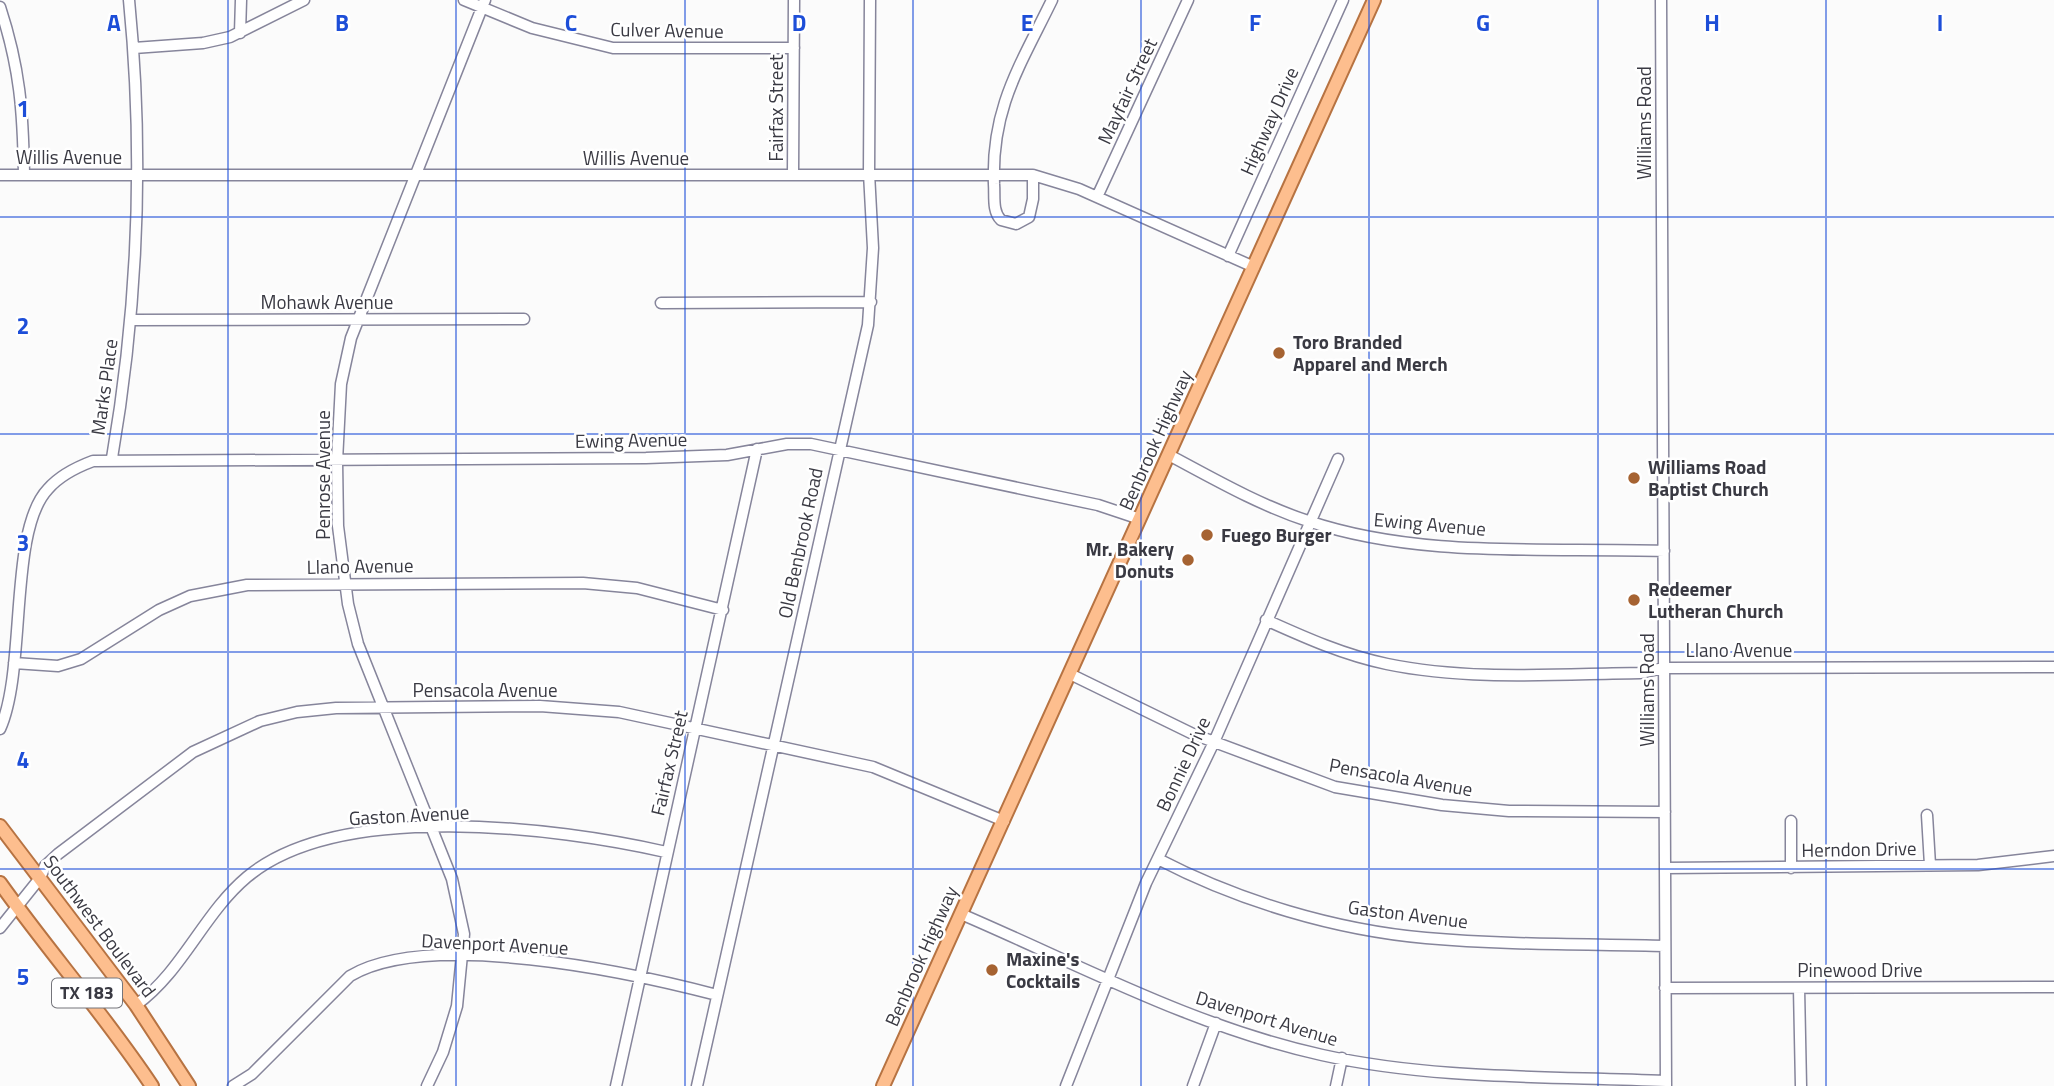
<svg xmlns="http://www.w3.org/2000/svg" width="2054" height="1086" viewBox="0 0 2054 1086" font-family="'Titillium Web',sans-serif">
<style>
.lines{fill:none;stroke-linecap:round;stroke-linejoin:round}
.minor-casing{stroke:#86859b;stroke-width:13}
.major-casing{stroke:#b77342;stroke-width:16}
.minor{stroke:#fff;stroke-width:10}
.major{stroke:#fdbe8e;stroke-width:12}
.grid{fill:none;stroke:#1d4ed8;stroke-width:2;stroke-opacity:0.55}
.poi-dot{fill:#a66332;stroke:#fff;stroke-width:2.5}
.labels{text-anchor:middle;stroke-width:5;stroke-linejoin:round;paint-order:stroke}
.shield{fill:#fff;stroke:#75757b;stroke-width:2}
.shield-label{font-size:18px;font-weight:bold;fill:#3a3a43}
.street-label{font-size:19px;fill:#3a3a43;stroke:#fff}
.poi-label{font-size:19px;font-weight:bold;fill:#3a3a43;stroke:#fff;text-anchor:start}
.grid-label{font-size:23px;text-anchor:middle;font-weight:bold;fill:#1d4ed8;stroke:#fff;stroke-width:5;stroke-linejoin:round;paint-order:stroke}
</style>
<rect width="100%" height="100%" fill="#fbfbfb"/>
<g class="lines">
<g class="minor-casing">
<path id="minor" d="M464,0L532,28L613,48H794
M1661,0L1666,1086
M0,7C20,68 23,111 24,174
M240,33L241,0
M134,48L203,43L230,37L304,0
M793,174L794,0
M0,175H1033L1079,189L1254,267
M1033,175V199L1029,217L1016,224L1001,220C992,211 995,196 994,184C991,108 1020,66 1052,0
M1097,197L1188,0
M1228,256L1343,0
M661,303L871,302
M130,320L524,319
M1169,455C1214,479 1259,505 1308,521C1421,559 1547,547 1664,551
M112,458C138,307 144,152 129,0
M1266,620C1306,638 1344,655 1387,664C1469,681 1556,674 1640,673L1664,668L2054,667
M14,663L58,666L81,659L159,610L190,596L247,585L583,583L637,588L723,610
M1070,674L1193,734L1335,787L1442,805L1509,811L1665,812
M0,729C27,669 8,531 48,489C60,475 77,467 93,461L646,458L727,455L787,444H811L1098,505L1140,519
M1927,815L1930,865
M1158,859C1239,901 1335,930 1426,938C1505,945 1586,944 1665,946
M1665,868L1978,865L2054,856
M1791,868V821
M961,914C1080,965 1195,1027 1322,1055C1434,1080 1552,1076 1666,1081
M0,928L40,878L45,866L58,854L193,752L260,721L297,712L336,708L540,706L619,712L873,767L1004,821
M1665,988L2054,987
M1799,988L1801,1086
M136,1005C183,971 203,914 247,877C339,800 556,827 666,852
M233,1086L252,1074L350,976C429,929 629,972 717,995
M427,1086L443,1052L457,1006L464,934L452,879L358,644L348,604L338,526L337,461L341,384L351,338L485,0
M616,1086L757,449
M697,1086L868,325L873,248L869,173L870,0
M1066,1086L1146,883L1214,742L1338,459
M1193,1086L1216,1023
M1336,1086L1342,1058"/>
</g>
<g class="major-casing">
<path id="major" d="M0,826L136,1005L189,1086
M0,883C49,952 105,1015 152,1086
M883,1086L1374,0"/>
</g>
<use href="#minor" class="minor"/>
<use href="#major" class="major"/>
</g>
<path class="grid" d="M228,0V1086M456,0V1086M685,0V1086M913,0V1086M1141,0V1086M1369,0V1086M1598,0V1086M1826,0V1086M0,217H2054M0,434H2054M0,652H2054M0,869H2054"/>
<g class="poi-dot">
<circle cx="1279" cy="353" r="7"/>
<circle cx="1634" cy="478" r="7"/>
<circle cx="1207" cy="535" r="7"/>
<circle cx="1188" cy="560" r="7"/>
<circle cx="1634" cy="600" r="7"/>
<circle cx="992" cy="970" r="7"/>
</g>
<g class="labels">
<rect class="shield" x="52" y="978.5" width="70" height="29" rx="5"/>
<g class="shield-label">
<text x="87" y="999">TX 183</text>
</g>
<g class="street-label">
<text transform="translate(667 30) rotate(1)" y="7">Culver Avenue</text>
<text transform="translate(1127 91) rotate(-65)" y="7">Mayfair Street</text>
<text transform="translate(776 108) rotate(-90)" y="7">Fairfax Street</text>
<text transform="translate(1269 121) rotate(-66)" y="7">Highway Drive</text>
<text transform="translate(1644 123) rotate(-90)" y="7">Williams Road</text>
<text x="69" y="164">Willis Avenue</text>
<text x="636" y="165">Willis Avenue</text>
<text x="327" y="309">Mohawk Avenue</text>
<text transform="translate(104 387) rotate(-82)" y="7">Marks Place</text>
<text transform="translate(631 440) rotate(-1)" y="7">Ewing Avenue</text>
<text transform="translate(1155 440) rotate(-66)" y="7">Benbrook Highway</text>
<text transform="translate(323 475) rotate(-90)" y="7">Penrose Avenue</text>
<text transform="translate(1430 524) rotate(5)" y="7">Ewing Avenue</text>
<text transform="translate(800 543) rotate(-78)" y="7">Old Benbrook Road</text>
<text transform="translate(360 566) rotate(-1)" y="7">Llano Avenue</text>
<text x="1739" y="657">Llano Avenue</text>
<text x="485" y="697">Pensacola Avenue</text>
<text transform="translate(1647 690) rotate(-90)" y="7">Williams Road</text>
<text transform="translate(669 763) rotate(-77)" y="7">Fairfax Street</text>
<text transform="translate(1183 764) rotate(-65)" y="7">Bonnie Drive</text>
<text transform="translate(1401 777) rotate(10)" y="7">Pensacola Avenue</text>
<text transform="translate(409 815) rotate(-3)" y="7">Gaston Avenue</text>
<text transform="translate(1859 849) rotate(-1)" y="7">Herndon Drive</text>
<text transform="translate(1408 914) rotate(7)" y="7">Gaston Avenue</text>
<text transform="translate(100 926) rotate(53)" y="7">Southwest Boulevard</text>
<text transform="translate(495 944) rotate(3)" y="7">Davenport Avenue</text>
<text transform="translate(921 956) rotate(-66)" y="7">Benbrook Highway</text>
<text x="1860" y="977">Pinewood Drive</text>
<text transform="translate(1267 1018) rotate(17)" y="7">Davenport Avenue</text>
</g>
<g class="poi-label">
<text x="1293" y="349">Toro Branded<tspan x="1293" dy="22">Apparel and Merch</tspan></text>
<text x="1648" y="474">Williams Road<tspan x="1648" dy="22">Baptist Church</tspan></text>
<text x="1221" y="542">Fuego Burger</text>
<text x="1174" y="556" text-anchor="end">Mr. Bakery<tspan x="1174" dy="22">Donuts</tspan></text>
<text x="1648" y="596">Redeemer<tspan x="1648" dy="22">Lutheran Church</tspan></text>
<text x="1006" y="966">Maxine's<tspan x="1006" dy="22">Cocktails</tspan></text>
</g>
</g>
<g class="grid-label">
<text x="114" y="31">A</text>
<text x="342" y="31">B</text>
<text x="571" y="31">C</text>
<text x="799" y="31">D</text>
<text x="1027" y="31">E</text>
<text x="1255" y="31">F</text>
<text x="1483" y="31">G</text>
<text x="1712" y="31">H</text>
<text x="1940" y="31">I</text>
<text x="23" y="117">1</text>
<text x="23" y="334">2</text>
<text x="23" y="551">3</text>
<text x="23" y="768">4</text>
<text x="23" y="985">5</text>
</g>
</svg>
